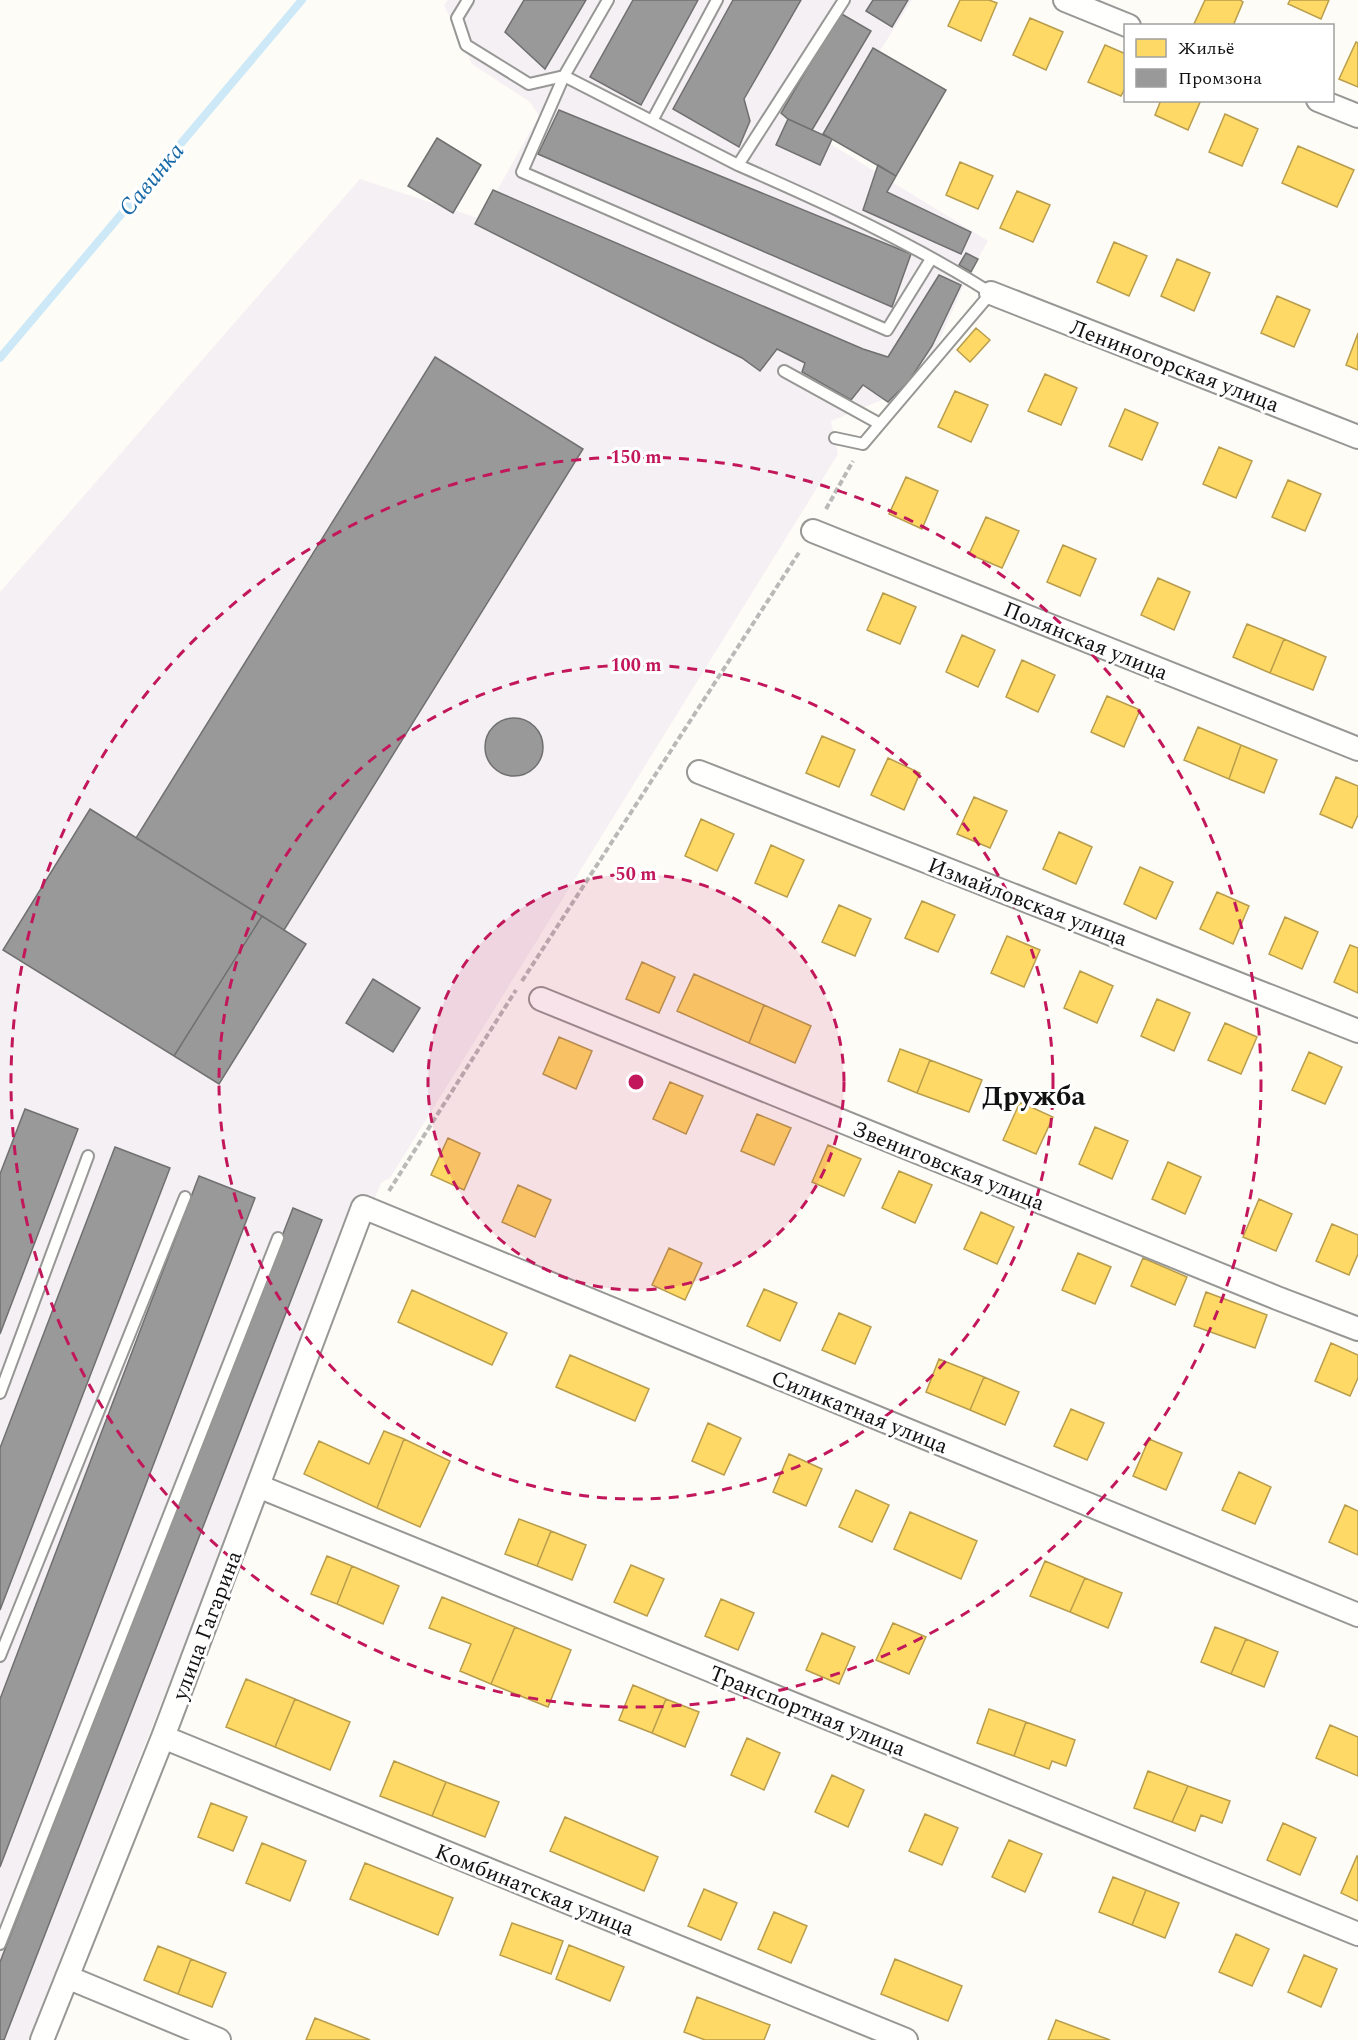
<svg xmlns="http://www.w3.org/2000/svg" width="1358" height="2040" viewBox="0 0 1358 2040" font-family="Spectral,serif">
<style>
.industrial{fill:#f5f0f3}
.homes{fill:#ffd966;stroke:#b89d4c;stroke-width:1.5}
.industry{fill:#999;stroke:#707070;stroke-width:1.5}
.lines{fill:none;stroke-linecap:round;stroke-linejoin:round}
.stream{stroke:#cde8f7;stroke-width:8}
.service-casing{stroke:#979795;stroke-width:14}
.minor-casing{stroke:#979795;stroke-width:26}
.path{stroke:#b9b9b8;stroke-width:4;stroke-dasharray:6 3;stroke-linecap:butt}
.service{stroke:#fffffe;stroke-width:10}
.minor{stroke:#fffffe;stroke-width:22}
.ring{fill:none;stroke:#c2185b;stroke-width:3;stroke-dasharray:10 8}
.labels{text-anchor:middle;stroke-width:6;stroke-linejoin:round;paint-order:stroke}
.street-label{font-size:22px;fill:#111;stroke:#fff}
.water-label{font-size:24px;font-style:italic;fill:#1768a6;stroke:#fff}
.district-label{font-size:28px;font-weight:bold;fill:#111;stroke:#fff}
.centre{fill:#c2185b;stroke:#fff;stroke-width:3}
.ring-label{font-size:18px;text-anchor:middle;font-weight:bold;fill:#c2185b;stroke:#fff;stroke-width:6;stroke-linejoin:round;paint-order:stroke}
</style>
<rect width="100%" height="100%" fill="#fdfcf7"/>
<path class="industrial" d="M448,0H912L824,140L988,241L967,278L935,350L884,399L831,421L838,454L390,1178L381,1183L374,1200L350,1226L28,2040H0V592L360,179L481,219L539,116L530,102L472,64L444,5Z"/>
<path class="homes" d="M960,0H989L997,3L981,41L948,26Z
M1205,0H1240L1243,2L1233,26H1197L1194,24Z
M1290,0H1329L1321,19L1288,4Z
M1030,18L1063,32L1046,70L1013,55Z
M1356,42L1358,43V87L1339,79Z
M1105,45L1126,54V86L1121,96L1088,82Z
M1161,100H1201L1188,130L1155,115Z
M1225,114L1258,129L1242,166L1209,152Z
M1298,146L1354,170L1337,207L1282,183Z
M960,162L993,176L978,209L946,195Z
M1017,191L1050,205L1033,242L1000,228Z
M1114,242L1147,256L1129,296L1097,282Z
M1177,259L1210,273L1194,311L1161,296Z
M1277,296L1310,310L1294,347L1261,333Z
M976,328L990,340L970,362L957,350Z
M1358,333V370L1346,365Z
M1045,374L1077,388L1061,425L1028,411Z
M955,391L988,405L971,442L938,427Z
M1125,409L1158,423L1142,460L1109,446Z
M1219,447L1252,461L1236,498L1203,484Z
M906,477L938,491L922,529L889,514Z
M1288,480L1321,494L1305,531L1272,517Z
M986,517L1019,531L1002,568L969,554Z
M1063,545L1096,559L1080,596L1047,582Z
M1158,578L1190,592L1174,630L1141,615Z
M883,593L916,607L900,644L867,630Z
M1247,624L1284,639L1270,673L1233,657Z
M962,635L995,650L978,687L946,672Z
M1284,639L1326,657L1313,690L1270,673Z
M1022,660L1055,675L1038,712L1006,697Z
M1107,696L1140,710L1124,747L1091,732Z
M1198,727L1241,745L1229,779L1184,760Z
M822,736L855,750L839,787L806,773Z
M1241,745L1277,760L1264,793L1229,779Z
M888,758L920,773L904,810L871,795Z
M1336,777L1358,786V815L1352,828L1320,814Z
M974,797L1007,811L990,848L957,834Z
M701,819L734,834L717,871L685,856Z
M1059,832L1092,847L1076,884L1043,869Z
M771,845L804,860L787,897L755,883Z
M1140,867L1173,882L1156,919L1124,904Z
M1217,892L1249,906L1233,944L1200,929Z
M922,901L955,915L938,952L905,938Z
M839,905L871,919L855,956L822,942Z
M1285,917L1318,932L1302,969L1269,954Z
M1007,936L1040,950L1024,987L991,973Z
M1350,945L1358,948V993L1334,982Z
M642,962L675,977L659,1013L626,999Z
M1080,971L1113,986L1097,1023L1064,1008Z
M694,974L764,1005L749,1043L677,1011Z
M1157,999L1190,1013L1174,1051L1141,1036Z
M764,1005L811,1026L795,1063L749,1043Z
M1225,1023L1257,1037L1241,1074L1208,1060Z
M559,1037L592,1051L576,1089L543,1074Z
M900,1049L930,1060L917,1093L888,1081Z
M1309,1052L1342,1067L1325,1104L1292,1090Z
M930,1060L982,1080L969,1112L917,1093Z
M670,1082L703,1096L686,1134L653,1119Z
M1020,1102L1053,1117L1036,1154L1003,1140Z
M757,1114L791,1128L774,1165L741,1151Z
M1095,1127L1128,1141L1112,1179L1079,1164Z
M448,1138L480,1153L464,1190L431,1175Z
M828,1145L861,1159L844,1196L812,1182Z
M1168,1162L1201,1177L1185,1214L1152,1199Z
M899,1171L932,1185L915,1223L882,1208Z
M518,1185L551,1200L535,1237L502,1222Z
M1259,1199L1292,1214L1276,1251L1243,1237Z
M981,1212L1014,1227L997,1264L964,1249Z
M1332,1224L1358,1235V1254L1349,1275L1316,1261Z
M669,1248L702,1263L685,1300L652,1285Z
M1078,1253L1111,1267L1095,1304L1062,1290Z
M1143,1258L1187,1277L1175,1305L1131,1286Z
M764,1289L797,1303L780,1341L747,1326Z
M412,1290L507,1333L492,1365L398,1322Z
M1206,1292L1267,1315L1255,1348L1194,1326Z
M839,1313L871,1327L855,1364L822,1350Z
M1331,1343L1358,1355V1378L1350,1396L1315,1381Z
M570,1355L649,1389L635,1421L556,1387Z
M939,1359L984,1377L970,1410L926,1392Z
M984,1377L1019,1392L1005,1425L970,1410Z
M1071,1409L1104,1423L1087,1460L1054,1446Z
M708,1423L741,1438L724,1475L692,1461Z
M384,1431L404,1439L377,1508L304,1474L319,1441L369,1464Z
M404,1439L450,1461L420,1527L377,1508Z
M1149,1439L1182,1453L1166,1490L1133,1476Z
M789,1454L822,1469L806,1506L773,1492Z
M1239,1472L1271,1487L1255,1524L1222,1510Z
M856,1490L889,1505L872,1542L839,1527Z
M1345,1505L1358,1511V1555L1329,1542Z
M910,1512L977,1541L961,1579L894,1549Z
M519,1519L551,1531L537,1566L505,1554Z
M551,1531L586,1545L572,1580L537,1566Z
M327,1556L352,1566L337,1604L311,1594Z
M1045,1561L1085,1578L1070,1612L1030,1596Z
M631,1565L664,1579L647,1616L614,1602Z
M352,1566L399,1586L383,1624L337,1604Z
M1085,1578L1122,1593L1108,1628L1070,1612Z
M442,1597L515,1627L491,1684L460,1671L471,1644L429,1628Z
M721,1599L754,1613L738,1650L705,1636Z
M893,1623L926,1637L909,1674L876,1660Z
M515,1627L571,1650L548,1707L491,1684Z
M1215,1627L1246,1639L1231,1674L1201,1662Z
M822,1633L855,1647L839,1684L806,1670Z
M1246,1639L1278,1652L1264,1687L1231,1674Z
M246,1679L295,1699L275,1747L226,1727Z
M633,1685L666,1699L652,1733L619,1720Z
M295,1699L350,1722L330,1770L275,1747Z
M666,1699L699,1712L685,1747L652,1733Z
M989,1709L1026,1722L1014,1756L977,1743Z
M1026,1722L1075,1740L1066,1766L1052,1761L1049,1769L1014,1756Z
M1330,1725L1358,1737V1776L1316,1758Z
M747,1738L780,1753L764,1790L731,1775Z
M394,1761L446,1782L432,1816L380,1796Z
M1148,1771L1188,1786L1172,1822L1134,1808Z
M832,1775L864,1790L848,1827L815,1812Z
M446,1782L499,1802L485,1837L432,1816Z
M1188,1786L1230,1801L1222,1823L1201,1815L1195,1831L1172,1822Z
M211,1803L247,1817L233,1851L198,1837Z
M925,1814L958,1828L942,1865L909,1851Z
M565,1817L658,1857L644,1891L550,1851Z
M1283,1823L1316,1838L1300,1875L1267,1860Z
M1009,1840L1042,1854L1025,1892L992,1877Z
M262,1843L306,1861L290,1901L246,1883Z
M1357,1856H1358V1901L1341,1893Z
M365,1863L453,1898L438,1935L350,1899Z
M1113,1877L1146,1890L1132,1925L1099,1912Z
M704,1889L737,1903L721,1940L688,1926Z
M1146,1890L1179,1903L1165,1938L1132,1925Z
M774,1912L807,1926L791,1963L758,1949Z
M512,1923L563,1941L551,1974L500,1955Z
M1236,1934L1269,1949L1252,1986L1219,1972Z
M569,1945L624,1967L610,2001L556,1979Z
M158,1946L191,1959L178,1994L144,1980Z
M1304,1955L1337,1969L1321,2007L1288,1992Z
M191,1959L226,1973L212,2007L178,1994Z
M895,1959L962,1986L948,2021L881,1994Z
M697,1997L770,2025L764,2040H705L684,2032Z
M315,2018L348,2031L370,2040H306Z
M1056,2020L1110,2040H1048Z"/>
<path class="industry" d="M524,0H586L545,69L505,32Z
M633,0H698L641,105L590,77Z
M733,0H801L744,99L750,121L739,147L673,109Z
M873,0H908L892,27L866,11Z
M840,13L871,31L812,130L788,119L781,113Z
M873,48L946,90L896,176L823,134Z
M559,110L911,254L892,307L538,154Z
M788,119L832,139L820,165L776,145Z
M437,138L481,165L453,213L408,186Z
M878,165L896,176L887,192L971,232L961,254L863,210Z
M493,190L863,349L888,357L939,275L961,285L932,346L909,381L888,402L863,385L851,400L802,372L805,363L777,349L760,371L742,358L475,224Z
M966,253L978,259L971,272L959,265Z
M435,357L583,449L284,930L136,838Z
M485 747a29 29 0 1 1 58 0a29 29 0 1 1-58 0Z
M90,809L262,916L174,1056L3,950Z
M262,916L306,944L219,1084L174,1056Z
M373,979L420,1008L393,1052L346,1023Z
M25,1109L78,1129L0,1334V1174Z
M115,1147L170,1168L0,1610V1448Z
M199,1176L255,1198L0,1867V1699Z
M293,1208L322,1220L4,2040H0V1962Z"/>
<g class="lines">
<path class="stream" d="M0,358L302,0"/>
<g class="service-casing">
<path id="service" d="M468,0L457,18L466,45L529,84L564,76L738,165
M608,0L564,76L522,172L887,330L931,259
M652,121L717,0
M784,371L880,424
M835,438L863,444L991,293C912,243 825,203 738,165L844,0
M0,1393L88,1156
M0,1656L185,1197
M0,1944L278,1238"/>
</g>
<g class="minor-casing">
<path id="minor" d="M1065,0L1129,26
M1318,100L1358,116
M991,293L1358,437
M813,531L1358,749
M699,772L1358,1031
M541,999L1277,1298L1358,1329
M258,1486L1358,1934
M163,1737L906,2040
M67,1977L219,2040
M42,2040L163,1737L363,1207L1358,1615"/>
</g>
<path class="path" d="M826,509L853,461
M522,981L800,551
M389,1191L516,990"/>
<use href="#service" class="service"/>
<use href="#minor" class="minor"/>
</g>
<circle cx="636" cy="1082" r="208" fill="#c2185b" fill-opacity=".12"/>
<g class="ring">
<circle cx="636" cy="1082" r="208"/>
<circle cx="636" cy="1082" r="417"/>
<circle cx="636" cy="1082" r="625"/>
</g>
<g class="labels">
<g class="street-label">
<text transform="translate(1175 365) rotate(21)" y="8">Лениногорская улица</text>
<text transform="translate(1086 640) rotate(22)" y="8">Полянская улица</text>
<text transform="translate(1028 901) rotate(21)" y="8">Измайловская улица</text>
<text transform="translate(949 1165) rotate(22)" y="8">Звениговская улица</text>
<text transform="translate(860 1411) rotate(22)" y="8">Силикатная улица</text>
<text transform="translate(206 1625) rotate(-69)" y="8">улица Гагарина</text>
<text transform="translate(808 1710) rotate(22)" y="8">Транспортная улица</text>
<text transform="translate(535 1889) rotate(22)" y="8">Комбинатская улица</text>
</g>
<g class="water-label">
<text transform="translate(151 179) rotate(-50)" y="8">Савинка</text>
</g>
<g class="district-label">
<text x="1034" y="1105">Дружба</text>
</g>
</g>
<circle cx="636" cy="1082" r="9" class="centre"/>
<g class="ring-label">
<text x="636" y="463">150 m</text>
<text x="636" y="671">100 m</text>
<text x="636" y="880">50 m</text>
</g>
<rect x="1124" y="24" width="210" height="78" fill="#ffffff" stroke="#a0a0a0" stroke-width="1.5"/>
<rect x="1136" y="39" width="30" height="18" fill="#ffd966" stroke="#a0a0a0" stroke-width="1.5"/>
<text x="1178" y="54" font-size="18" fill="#111111">Жильё</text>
<rect x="1136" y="69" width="30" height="18" fill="#999999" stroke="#a0a0a0" stroke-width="1.5"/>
<text x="1178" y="84" font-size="18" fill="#111111">Промзона</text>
</svg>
